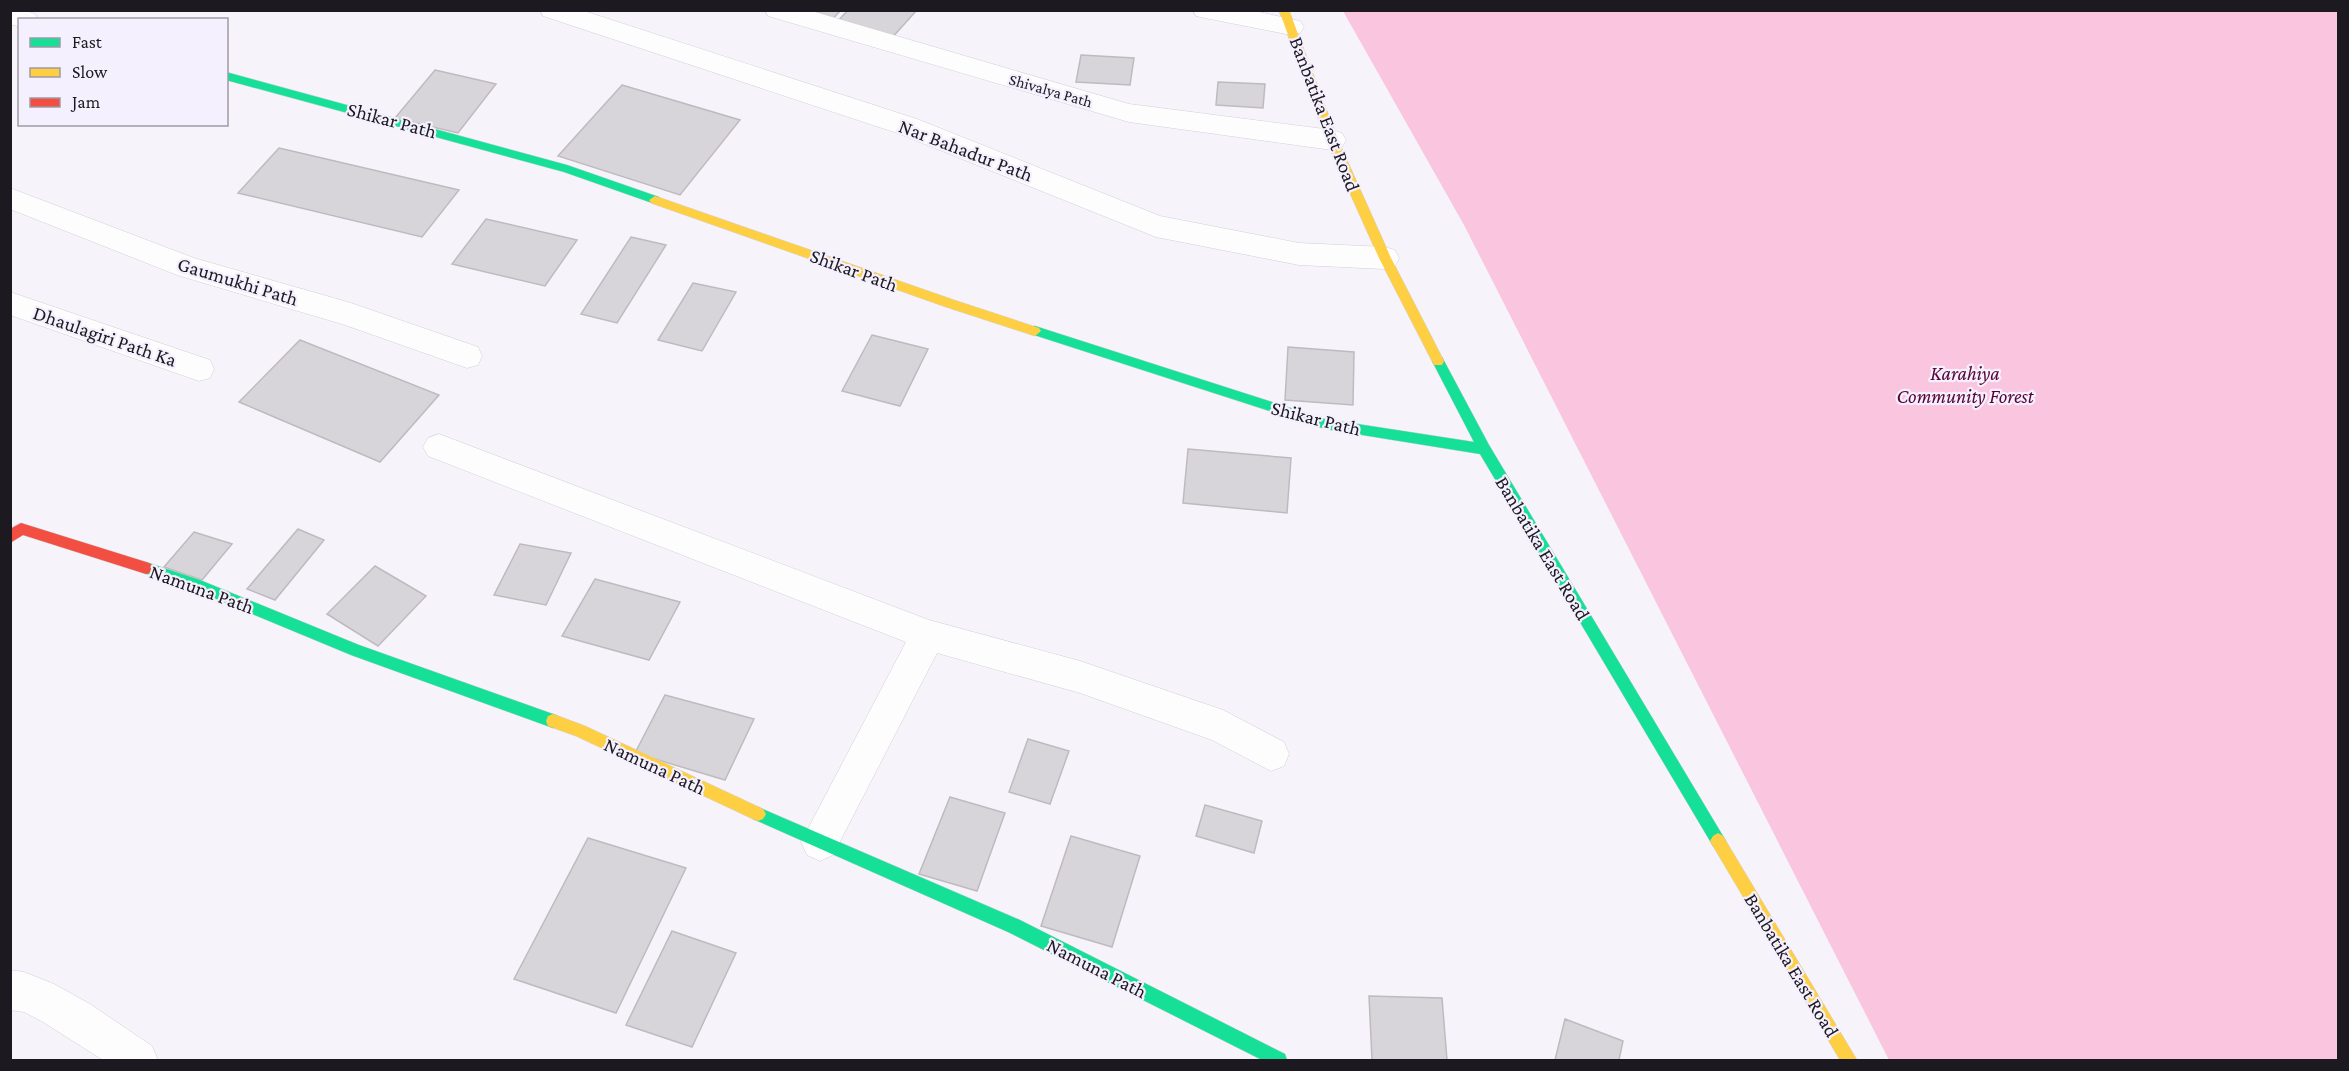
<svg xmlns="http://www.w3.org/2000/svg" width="2349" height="1071" viewBox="0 0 2349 1071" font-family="'Crimson Pro',serif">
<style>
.forest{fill:#f9c5df}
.building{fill:#d8d5da;stroke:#bebac0;stroke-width:1.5}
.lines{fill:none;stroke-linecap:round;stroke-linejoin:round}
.street-casing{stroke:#d1cfd5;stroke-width:1}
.fast-casing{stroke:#d1cfd5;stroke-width:1}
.slow-casing{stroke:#d1cfd5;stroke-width:1}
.jam-casing{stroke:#d1cfd5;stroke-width:1}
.street{fill:#fefdfe;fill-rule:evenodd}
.fast{fill:#16e098;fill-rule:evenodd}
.slow{fill:#ffcf43;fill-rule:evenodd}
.jam{fill:#f24e42;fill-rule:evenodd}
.labels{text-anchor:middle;stroke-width:4.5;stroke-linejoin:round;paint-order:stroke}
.far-street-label{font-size:16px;fill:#1c1a20;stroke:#f5f0fe}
.street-label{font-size:20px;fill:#1c1a20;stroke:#f5f0fe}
.park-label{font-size:20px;font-style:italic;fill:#570435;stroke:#f5f0fe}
</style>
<rect width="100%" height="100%" fill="#f6f4fa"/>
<path class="forest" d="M1343,11H2338V1060H1889L1464,225Z"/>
<path class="building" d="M796,10H841L830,22Z
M848,10H917L889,41L837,22Z
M1081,55L1134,58L1130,85L1076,82Z
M435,70L496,84L458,133L395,118Z
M1218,82L1265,84L1263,108L1216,105Z
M622,85L740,120L680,195L558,156Z
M279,148L459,190L422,237L238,193Z
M486,219L577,240L545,286L452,264Z
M631,237L666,245L617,323L581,314Z
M693,283L736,292L702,351L658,340Z
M872,335L928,349L900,406L842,391Z
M300,340L439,395L380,462L239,402Z
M1288,347L1354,352L1353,405L1285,400Z
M1188,449L1291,458L1287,513L1183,503Z
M298,529L324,540L275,600L247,589Z
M194,532L232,544L202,580L164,567Z
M520,544L571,553L546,605L494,595Z
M375,566L426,596L378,646L327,614Z
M595,579L680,602L649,660L562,636Z
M665,695L754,719L725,780L635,753Z
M1028,739L1069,751L1050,804L1009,792Z
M950,797L1005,813L977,891L919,874Z
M1205,805L1262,821L1254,853L1196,836Z
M1071,836L1140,856L1112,947L1041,926Z
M588,838L686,868L616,1013L514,979Z
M672,931L736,953L692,1047L626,1025Z
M1369,996L1442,998L1447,1060H1372Z
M1565,1019L1623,1041L1619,1060H1555Z"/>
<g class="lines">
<g class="street-casing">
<path id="street" d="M10,10H24L35,14L38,20H20V27L10,24Z
M540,10H581L917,119L1160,216L1299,243L1385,247L1395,250L1399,258L1395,266L1385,269L1299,265L1156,237L897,133L543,16Z
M765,10H808L1129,104L1332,130L1342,133L1346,140L1342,147L1332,150L1129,122L768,16Z
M1193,10H1250L1300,21L1304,27L1300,33L1291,35L1205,18L1196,16Z
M10,188L194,258L351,303L478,347L482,356L478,365L467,368L345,325L177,275L10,209Z
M10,292L210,360L214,369L210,378L199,381L10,315Z
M439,434L929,620L1080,661L1223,710L1284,742L1289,754L1284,766L1271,771L1212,740L1080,693L937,653L833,855L820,861L807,855L801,842L906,642L428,456L423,447L428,438Z
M10,970L24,972L54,984L90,1004L152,1046L158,1060H103L43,1022L24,1012L10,1010Z"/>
</g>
<g class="fast-casing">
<path id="fast" d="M226,72L567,165L659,197L661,200L655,204L564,172L226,80Z
M1035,326L1325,419L1474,442L1432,361L1434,357H1442L1489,445L1723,836L1726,841L1723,846L1718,849L1713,846L1480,454L1325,429L1031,334L1029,331L1031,328Z
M146,562L200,580L359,645L553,714L558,716L560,721L558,726L553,728L351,655L192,589L141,572L139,568L141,564Z
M758,807L1020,920L1285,1054L1287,1060H1262L1008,932L753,819L750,814L753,809Z"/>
</g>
<g class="slow-casing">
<path id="slow" d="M1279,10H1289L1338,140L1391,258L1444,361L1442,365H1434L1379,258L1326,140Z
M655,196L954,300L1039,328L1041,331L1035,336L946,307L651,203L649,200Z
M553,714L585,726L763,809L766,814L763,819L758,821L753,819L576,736L548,726L546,721L548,716Z
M1718,833L1723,836L1857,1060H1840L1713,846L1710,841L1713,836Z"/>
</g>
<g class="jam-casing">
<path id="jam" d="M21,523L146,562L151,564L153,568L151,572L146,574L23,535L10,543V529Z"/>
</g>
<use href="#street" class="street"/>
<use href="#fast" class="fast"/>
<use href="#slow" class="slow"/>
<use href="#jam" class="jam"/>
</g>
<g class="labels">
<g class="far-street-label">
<text transform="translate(1051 90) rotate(16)" y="6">Shivalya Path</text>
</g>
<g class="street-label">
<text transform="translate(1325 114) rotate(69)" y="7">Banbatika East Road</text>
<text transform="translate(392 120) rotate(15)" y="7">Shikar Path</text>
<text transform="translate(966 150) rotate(21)" y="7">Nar Bahadur Path</text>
<text transform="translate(854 270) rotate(20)" y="7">Shikar Path</text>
<text transform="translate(238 281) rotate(17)" y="7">Gaumukhi Path</text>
<text transform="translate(105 336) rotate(19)" y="7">Dhaulagiri Path Ka</text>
<text transform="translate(1316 418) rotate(14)" y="7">Shikar Path</text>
<text transform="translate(1543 548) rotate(59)" y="7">Banbatika East Road</text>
<text transform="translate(202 589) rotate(20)" y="7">Namuna Path</text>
<text transform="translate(655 766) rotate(25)" y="7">Namuna Path</text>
<text transform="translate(1792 965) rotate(59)" y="7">Banbatika East Road</text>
<text transform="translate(1097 968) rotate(27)" y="7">Namuna Path</text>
</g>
<g class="park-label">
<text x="1965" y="380">Karahiya<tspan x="1965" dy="23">Community Forest</tspan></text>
</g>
</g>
<rect width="2349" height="1071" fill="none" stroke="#1c1a20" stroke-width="24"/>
<rect x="18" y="18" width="210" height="108" fill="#f5f0fe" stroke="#9e9aa5" stroke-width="1.5"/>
<rect x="30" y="38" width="30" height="9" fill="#16e098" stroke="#9e9aa5" stroke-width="1.5"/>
<text x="72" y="48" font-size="18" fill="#1c1a20">Fast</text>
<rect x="30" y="68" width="30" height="9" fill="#ffcf43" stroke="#9e9aa5" stroke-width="1.5"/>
<text x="72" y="78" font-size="18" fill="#1c1a20">Slow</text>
<rect x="30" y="98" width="30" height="9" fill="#f24e42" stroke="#9e9aa5" stroke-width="1.5"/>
<text x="72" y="108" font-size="18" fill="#1c1a20">Jam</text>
</svg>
